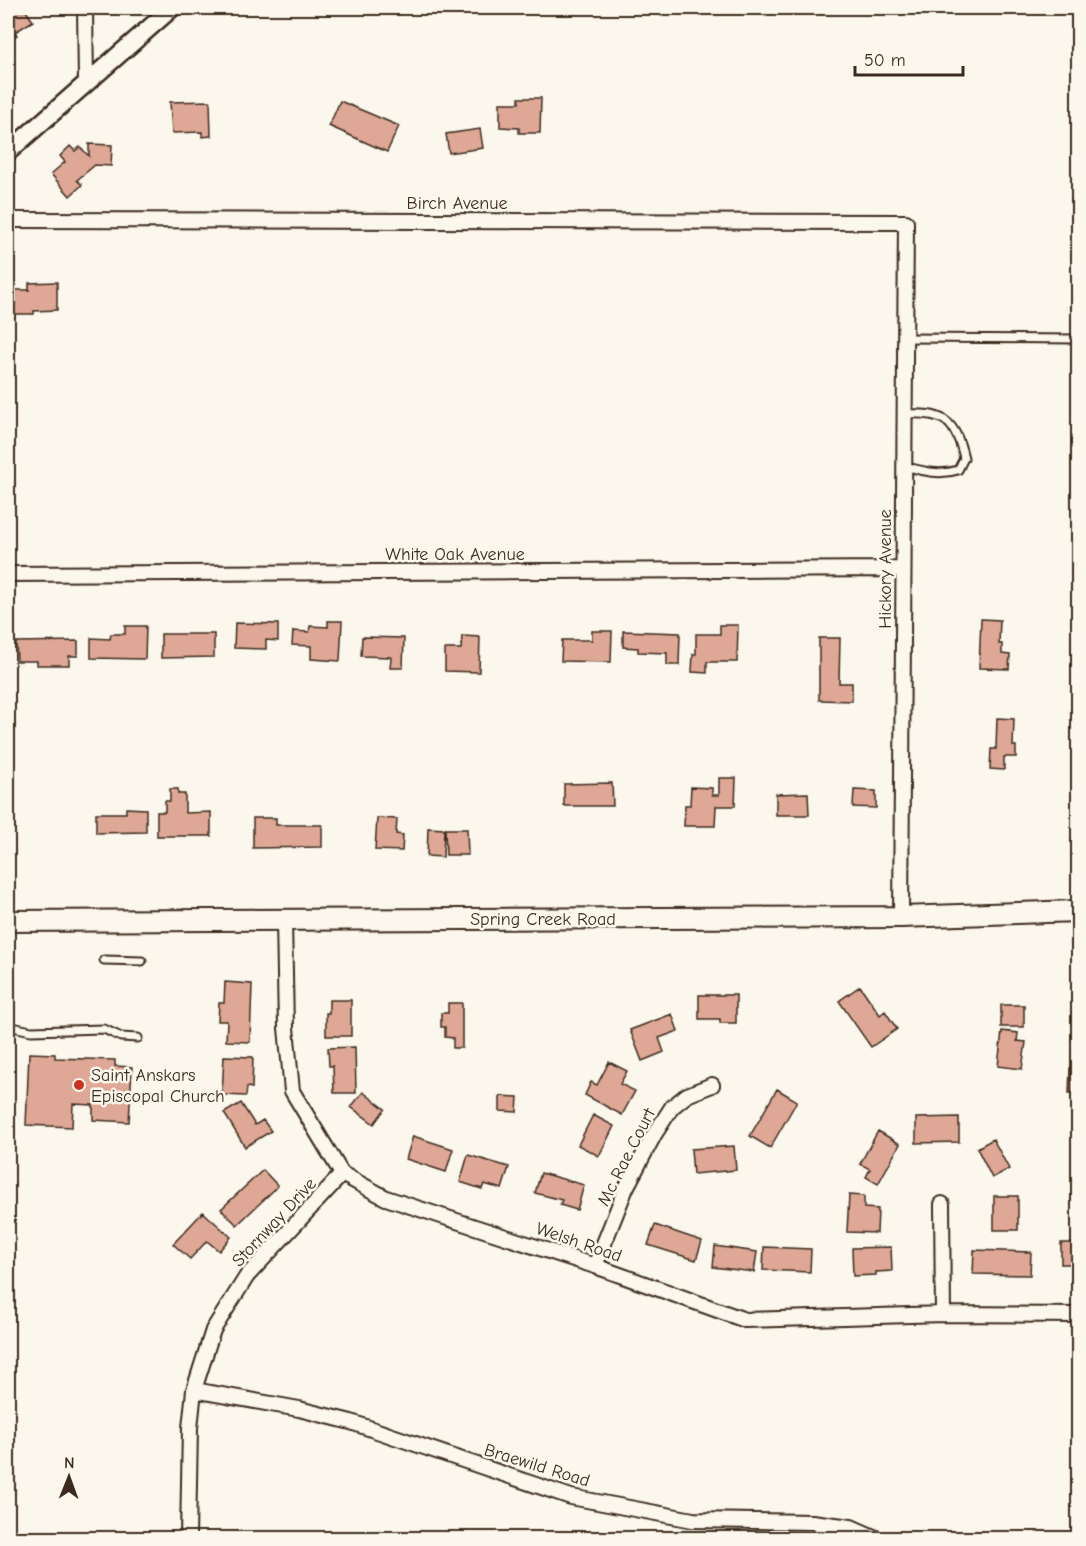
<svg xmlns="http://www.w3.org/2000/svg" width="1086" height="1546" viewBox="0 0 1086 1546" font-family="'Comic Neue',sans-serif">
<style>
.building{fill:#dea796;stroke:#3b2a1e;stroke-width:1.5}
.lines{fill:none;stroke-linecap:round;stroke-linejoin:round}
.service-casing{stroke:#3b2a1e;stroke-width:11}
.minor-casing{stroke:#3b2a1e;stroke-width:18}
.tertiary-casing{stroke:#3b2a1e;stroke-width:21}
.secondary-casing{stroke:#3b2a1e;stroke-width:24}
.service{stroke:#fbf7ec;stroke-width:7}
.minor{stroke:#fbf7ec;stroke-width:14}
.tertiary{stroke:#fbf7ec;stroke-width:16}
.secondary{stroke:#fbf7ec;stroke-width:20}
.poi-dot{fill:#c8321e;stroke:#fbf7ec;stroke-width:2}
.labels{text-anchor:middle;stroke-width:5;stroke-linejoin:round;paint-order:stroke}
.street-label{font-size:18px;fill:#3b2a1e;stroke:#fbf7ec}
.poi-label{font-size:18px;fill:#3b2a1e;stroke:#fbf7ec;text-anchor:start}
</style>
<rect width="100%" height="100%" fill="#fbf7ec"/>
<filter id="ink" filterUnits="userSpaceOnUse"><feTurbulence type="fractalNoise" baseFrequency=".0167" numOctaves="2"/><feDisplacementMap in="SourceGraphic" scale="12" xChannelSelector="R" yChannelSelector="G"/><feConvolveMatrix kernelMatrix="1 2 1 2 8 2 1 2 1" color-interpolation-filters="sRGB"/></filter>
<g filter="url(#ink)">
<path class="building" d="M15,8H24L33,21L15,32L17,35L8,41V12Z
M519,98H541L540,133H519V128L500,127V103H519Z
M210,101L211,136L202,137V132L172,133L170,102Z
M340,101L399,126L387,152L329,126Z
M480,129L483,148L449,153L446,134Z
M89,144L112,145L111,166L95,165L77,180L82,185L70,196L51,174L65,162L60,156L70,146L75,151L80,147L89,156Z
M57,282V310L34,311V314H8V286V290H29V283Z
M981,619L1000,620L999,644H1002V654L1010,655L1009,669L979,668Z
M328,621H342L340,661L311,659V646L292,645L293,631L309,632L310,626L328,627Z
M235,623L278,624V641L266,640V649L234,648Z
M720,625H738L737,662H707V673L692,672L693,654H696V634H720Z
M125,626H146L145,659L91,658V638L110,639L111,634H125Z
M592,631H612L611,662L561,661L562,640H592Z
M623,631L680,633L679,665H667V653L638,652V648L623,647Z
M161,634H214V657L161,658Z
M462,636L480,637L479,672L445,671V649H461Z
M362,637L404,638L403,668H390L391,657L361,656Z
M819,638H840L839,683H852V701L819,700Z
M78,641V656H69V665H37V661H17L16,642Z
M997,718L1014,719L1013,746H1016V757H1004V770L990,769L991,749H996Z
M719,778H736L735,806H716L715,826H684L685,805H690L691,787L712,788V795H719Z
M612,783L613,806H564V784Z
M8,786H15L12,826H8Z
M170,789H178V794H185V813L211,812V836H157V812H165V801H170Z
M854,790L876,791V808L853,807Z
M808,793L809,815H776V794Z
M126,808L146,809V832L96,833V813H126Z
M253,818H276V825H322V847L253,848Z
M377,818L397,819L396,834L403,835L402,851L375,850Z
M428,828L444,829L443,857L427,856Z
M445,829H467L468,855H446Z
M225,982L252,984L250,1042L226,1041L227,1021H218L219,1003H224Z
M860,986L880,1015L885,1011L897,1029L871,1047L839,1001Z
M699,995H736V1023H720V1019H699Z
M329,1000H351V1036H326V1013H329Z
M448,1003H462V1048H453V1038L445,1037V1027H441V1013H448Z
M1001,1005H1024V1027H1001Z
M672,1014L678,1031L659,1038L664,1052L642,1061L630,1030Z
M1002,1031L1018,1033L1017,1041L1026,1042L1022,1069L998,1066Z
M355,1047L356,1093H334L333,1066H329L328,1048Z
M29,1053L55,1054V1058L115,1060V1066L132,1067L129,1122L93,1120V1105L73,1104L72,1127L26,1125Z
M224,1056L253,1057L252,1088L247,1087L246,1096L222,1095Z
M609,1062L627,1071L620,1084L635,1091L622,1115L585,1095L591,1082L597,1085Z
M1070,1068H1078V1093H1069Z
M777,1089L797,1101L770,1148L750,1136Z
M363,1092L385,1109L374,1124L351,1107Z
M500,1096L518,1097L517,1112L500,1111Z
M241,1103L255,1125L263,1120L271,1131L245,1147L224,1113Z
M593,1115L614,1126L599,1156L578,1145Z
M959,1117V1142L916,1143V1118Z
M878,1131L900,1144L878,1184L866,1177L870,1169L860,1164Z
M413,1136L453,1149L446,1172L406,1159Z
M993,1139L1009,1169L992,1178L977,1148Z
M734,1146L736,1170L693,1174L691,1149Z
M468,1155L509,1167L502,1189L484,1184L482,1189L460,1182Z
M263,1170L278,1186L237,1225L221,1209Z
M541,1173L584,1185L577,1210L560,1205L562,1200L535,1193Z
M849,1195L864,1196V1208L878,1209L877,1233L847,1232Z
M994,1196H1018V1230H994Z
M203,1212L231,1237L219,1251L207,1241L190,1259L173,1244Z
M655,1225L702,1241L696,1260L648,1245Z
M1061,1243H1078V1264H1061Z
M715,1246L757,1252L754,1272L713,1267Z
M764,1247L811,1249L810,1272L763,1270Z
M891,1247L892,1271L876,1272V1275L853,1276L852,1248Z
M974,1250L1031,1252L1030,1275L973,1274Z"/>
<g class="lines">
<g class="service-casing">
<path id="service" d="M905,338L1078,339
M904,466C923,471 939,476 958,470L964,458C955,419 943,412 904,414
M104,960L142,961
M8,1026L31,1031L104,1029L121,1037L138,1038"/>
</g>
<g class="minor-casing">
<path id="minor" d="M85,8L86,82
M8,220L906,222L901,917
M8,574L903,569
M284,920L286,1028L292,1091L342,1174L386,1198L595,1266L745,1320L943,1314L1078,1315
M942,1204L943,1314
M595,1266L626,1188L654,1135L672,1107L687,1095L712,1085
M194,1390L299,1409L351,1422L571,1497L693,1520L812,1522L851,1527L876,1538
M188,1538L190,1428L194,1390L213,1330L247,1276L342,1174"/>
</g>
<g class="tertiary-casing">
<path id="tertiary" d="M8,152L172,8"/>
</g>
<g class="secondary-casing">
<path id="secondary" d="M8,921L901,917L1078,911"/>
</g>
<use href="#service" class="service"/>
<use href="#minor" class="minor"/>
<use href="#tertiary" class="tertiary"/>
<use href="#secondary" class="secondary"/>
</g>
</g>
<circle class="poi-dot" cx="79" cy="1085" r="6"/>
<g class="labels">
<g class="street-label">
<text x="457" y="209">Birch Avenue</text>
<text x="455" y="560">White Oak Avenue</text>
<text transform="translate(885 569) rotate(-90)" y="6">Hickory Avenue</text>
<text x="543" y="925">Spring Creek Road</text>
<text transform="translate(626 1157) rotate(-63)" y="6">Mc Rae Court</text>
<text transform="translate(274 1222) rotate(-47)" y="6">Stornway Drive</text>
<text transform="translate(579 1242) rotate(19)" y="6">Welsh Road</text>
<text transform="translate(537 1465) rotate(17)" y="6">Braewild Road</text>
</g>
<g class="poi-label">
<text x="91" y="1081">Saint Anskars<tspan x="91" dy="21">Episcopal Church</tspan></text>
</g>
</g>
<rect width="1086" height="1546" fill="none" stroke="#fbf7ec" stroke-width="30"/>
<rect x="15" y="15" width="1056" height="1516" fill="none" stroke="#3b2a1e" stroke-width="2" filter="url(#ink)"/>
<g transform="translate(69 1477) rotate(1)" stroke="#fbf7ec" stroke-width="4.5" paint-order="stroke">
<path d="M0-4.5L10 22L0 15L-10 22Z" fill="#3b2a1e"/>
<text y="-9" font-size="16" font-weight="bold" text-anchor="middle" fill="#3b2a1e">N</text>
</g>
<path d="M855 66v9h108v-9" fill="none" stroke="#3b2a1e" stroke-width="3"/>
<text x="864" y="66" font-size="18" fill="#3b2a1e" stroke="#fbf7ec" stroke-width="4.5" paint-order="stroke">50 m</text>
</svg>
